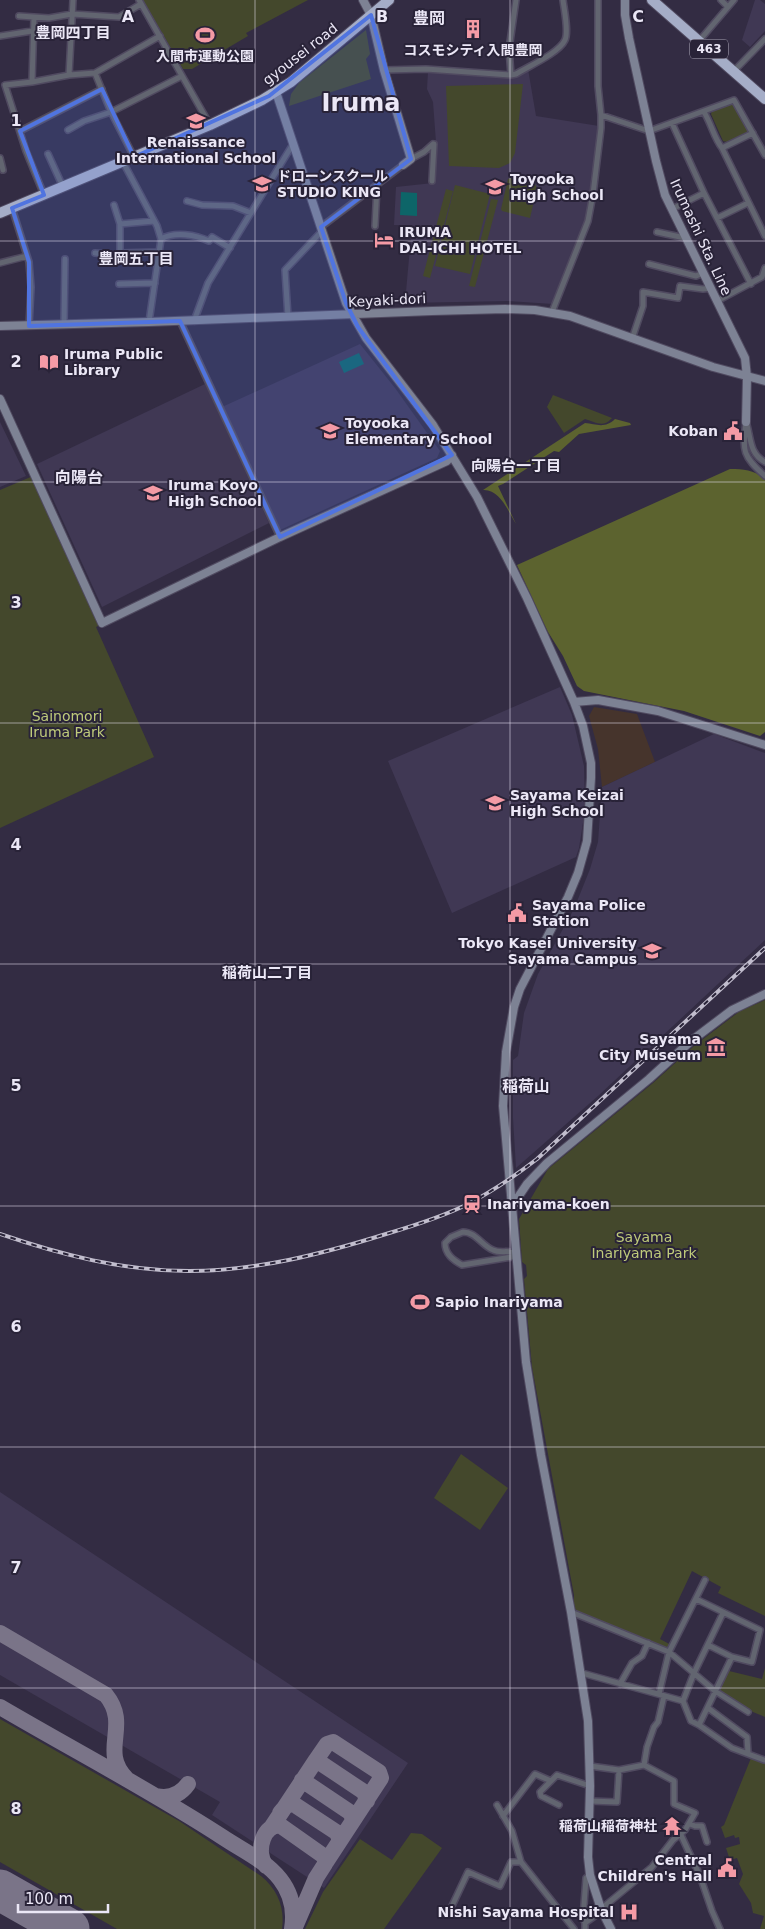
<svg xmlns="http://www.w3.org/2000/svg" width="765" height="1929" viewBox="0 0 765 1929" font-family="'DejaVu Sans','Noto Sans JP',sans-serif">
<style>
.commercial{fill:#46342c}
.built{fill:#403854}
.green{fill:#44482c}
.forest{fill:#5c632f}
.water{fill:#0d6568}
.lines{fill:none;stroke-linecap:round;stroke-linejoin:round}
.taxiway{stroke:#7a7488;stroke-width:16}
.runway{stroke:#7a7488;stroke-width:41}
.street-casing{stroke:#504a60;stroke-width:8}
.secondary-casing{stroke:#504a60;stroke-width:10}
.highway-casing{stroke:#504a60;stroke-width:12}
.street{stroke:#626570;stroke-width:5}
.secondary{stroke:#7d8294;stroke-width:8}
.highway{stroke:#a5adc7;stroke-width:10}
.rail-casing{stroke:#c1bdcd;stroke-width:4}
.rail{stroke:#292338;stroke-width:2;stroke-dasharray:5.5;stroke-linecap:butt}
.marked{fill:#5074e0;fill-opacity:0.2;stroke:#5074e0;stroke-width:4;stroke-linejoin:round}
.grid{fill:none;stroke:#ebe7f6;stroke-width:1;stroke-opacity:0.55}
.labels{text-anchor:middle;stroke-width:4;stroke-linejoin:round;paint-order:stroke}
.shield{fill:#292338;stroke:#b1acbd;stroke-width:1}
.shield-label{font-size:12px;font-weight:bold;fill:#ebe7f6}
.poi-label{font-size:14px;font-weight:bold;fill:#ebe7f6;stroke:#292338;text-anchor:start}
.street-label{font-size:14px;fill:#ebe7f6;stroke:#292338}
.park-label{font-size:14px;fill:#bfcb7a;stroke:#292338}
.neighbourhood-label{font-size:15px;font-weight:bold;fill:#ebe7f6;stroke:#292338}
.quarter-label{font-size:16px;font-weight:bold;fill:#ebe7f6;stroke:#292338}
.town-label{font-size:24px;font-weight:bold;fill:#ebe7f6;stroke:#292338}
.grid-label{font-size:16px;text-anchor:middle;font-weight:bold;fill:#ebe7f6;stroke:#292338;stroke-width:4;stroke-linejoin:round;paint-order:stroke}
</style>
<rect width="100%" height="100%" fill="#332c43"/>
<path class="commercial" d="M594,707L637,714L655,762L602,787L598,749L589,716Z"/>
<path class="built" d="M755,0H760L765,4V31L750,47L742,40Z
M528,69L536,116L599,126L589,203L583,227L553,304L508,301L405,303L412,225H394L396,187L433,183L436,142L433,102L427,89L428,72L512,78Z
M360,344L395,388L440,451L437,458L280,530L277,528L222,407Z
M205,384L269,523L102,607L37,464Z
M0,422L26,476L0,487Z
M560,687L572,715L584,766L585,810L579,848L576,857L452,913L388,761Z
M714,734L765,753V940L598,1096L516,1168L513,1118V1060L518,1056L524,1013L538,974L574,909L590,869L598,842L602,787Z
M0,1492L408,1763L324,1888L212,1815L220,1802L0,1675Z"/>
<path class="green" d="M143,0H308L246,33L248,36L192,69H183Z
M366,30L370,54L366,59L371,79L289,106L291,94L299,83Z
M523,84L515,153L510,163L499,168L449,166L446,86Z
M731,104L733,105L748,130L747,132L727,142L723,141L711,114L712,111Z
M510,178L535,184L537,188L530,218L502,211L501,209L508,179Z
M455,185L490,194L470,274L435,266Z
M446,189L453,191L430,278L423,276Z
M491,199L498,200L475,287L469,286Z
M553,395L612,418L611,419C603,428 595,422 585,419L564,433L547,407Z
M33,476L102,624L96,627L154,757L0,828V490Z
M765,1000V1616L718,1593L721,1587L692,1571L660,1639L671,1645L665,1648L577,1611L574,1607V1595L571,1579L532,1367L524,1279L527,1276L526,1265L522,1262L519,1219L548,1169L653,1083L694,1046L740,1011Z
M461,1454L508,1488L480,1530L434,1498Z
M765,1668V1717L753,1712L721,1692L720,1689L729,1671L762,1679Z
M0,1719L179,1821L261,1876C278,1890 285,1908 282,1929H117L0,1862Z
M751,1758L765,1762V1929H760L764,1916L753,1913L751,1903L739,1884L743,1874L737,1858L730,1860L726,1848L740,1844L739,1837L735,1838L734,1835L725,1838L721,1827L724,1825Z
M411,1833L422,1834L442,1848L384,1929H305L323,1892L360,1839L392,1860Z"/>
<path class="forest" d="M615,419L630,423L631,425L579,434L559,452L554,451L503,484L498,486L516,524C508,511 500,489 483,490L585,423C596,424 605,429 615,419Z
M730,469C744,469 754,470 765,479V732L760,736L684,711L584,691L577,686L563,656L548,632L517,565Z"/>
<path class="water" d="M401,192L417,193V216L400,215Z
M359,353L364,364L344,373L339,362Z"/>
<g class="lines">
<path class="taxiway" d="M0,1633L106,1695C131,1726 99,1750 126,1778
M0,1707C75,1751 152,1791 224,1838C242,1850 266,1861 280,1879C291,1893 295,1911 292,1929
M316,1760L327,1744L333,1742L379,1772L381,1778L326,1862
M302,1780L351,1813L353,1821
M156,1796C169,1799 180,1795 188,1784
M280,1813C284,1808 287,1803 295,1805L336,1832L339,1837V1842
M271,1828L316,1760L364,1792L367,1801
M266,1866C254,1851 265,1822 281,1826L325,1857V1864L316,1878L295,1927"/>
<path class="runway" d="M0,1890L69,1929"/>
<g class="street-casing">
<path id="street" d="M73,0L69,75L95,73L160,36
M139,0L210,125
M721,0L728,7
M19,16L49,18L72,14L119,17L141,4
M0,36L32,31
M699,41L734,0
M384,70L426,69L511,75L516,74C529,66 559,53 565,40C569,32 564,9 563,0
M734,71L765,39
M95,73L111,112L134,157
M511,75L509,49L516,0
M32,82L34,17
M704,112C711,123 714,138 722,148L765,236
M601,115L649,131L734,100L765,155
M672,123L704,193L751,284
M68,130L84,121L111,112L182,76
M20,131L102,89
M722,148L753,133
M48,154L63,187
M0,158L3,170
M411,159L424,152L433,144
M123,162L157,226L161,239L149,322
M432,181L434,144
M44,195L26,151L5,85L32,82L69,75
M187,201L202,205L233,206L251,213
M114,205L120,224
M12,208L29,262L31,287L29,326
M672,209L704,193
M717,218L748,203
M154,221L120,224V253L159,252
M375,226L377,185
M321,227L403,165
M657,232L685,238
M161,239C175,231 196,235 209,241L212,237L230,248
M95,253L117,255L120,253
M0,263L27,256
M649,264L696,276L703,273
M119,284L155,283
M717,301L762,277L765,268
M552,312L588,221L593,194L601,128V115L598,86V0
M288,317L285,270L322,231
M180,321L280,537
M194,321L208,283L293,144
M64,325L65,259
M632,339L643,306V292L678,298L680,286L703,289L711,288
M746,422C742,452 743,456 765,476
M747,425C751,440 750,454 765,462
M463,1232C476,1232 482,1246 493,1250C501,1254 509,1249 516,1254L512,1257L462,1265C453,1260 445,1254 445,1243L451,1237Z
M696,1599L760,1630L752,1662L732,1657L708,1645
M571,1612L669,1652L715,1691L748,1712
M723,1613L694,1673L683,1701L691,1721L699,1725L732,1748L764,1760
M582,1673L683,1701
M620,1684L632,1663L642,1656L648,1643
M659,1694L669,1652L705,1580
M708,1708L747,1737L748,1753
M699,1725L732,1657
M590,1766L619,1770L644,1765
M590,1801L617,1802L619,1770
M497,1805L512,1831L521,1862L574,1929
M559,1805L541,1796L540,1792L557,1775L590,1786
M503,1816L535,1774L551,1781
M690,1824L695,1826H702L707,1842
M588,1829L617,1827
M681,1835L700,1876L712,1911L720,1929
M451,1908L468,1872L500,1886L511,1862H521
M601,1909L652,1867L673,1840L685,1830L695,1813L674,1804V1781L644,1765L647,1747L654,1727L658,1722L664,1696
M585,1923L602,1911
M585,1929V1923L583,1918L586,1878L590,1875"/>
</g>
<g class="secondary-casing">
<path id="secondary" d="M363,0L371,15L384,70L411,159L403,165
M625,0V15L629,38L656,161L665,195L745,358L747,377L746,422
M276,92L346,303L366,338L433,425L477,497L527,598L574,702L583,726L591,763V778L587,841L578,873L568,897L520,989L514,1007L506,1052L503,1106L526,1362L541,1455L571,1612L588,1721L590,1786L588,1857L590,1875L601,1909L611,1929
M0,326L149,322L432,311L505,309L535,310L570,316L713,367L765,381
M0,399L102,623L280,537L447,461L452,455
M574,702L598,700L658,711L765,745
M512,1206L527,1184L547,1163L649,1079L691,1041L732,1010L765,994"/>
</g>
<g class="highway-casing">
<path id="highway" d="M652,0L765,99
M0,213L210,125L262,100L291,82L389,0"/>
</g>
<use href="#street" class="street"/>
<use href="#secondary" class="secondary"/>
<use href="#highway" class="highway"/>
<g class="rail-casing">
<path id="rail" d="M0,1234C61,1255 124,1271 189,1271C256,1271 322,1254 386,1234C413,1226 442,1217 468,1204C493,1191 515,1176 537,1159L765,948"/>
</g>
<use href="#rail" class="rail"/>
</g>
<path class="marked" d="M371,15L411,159L321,227L346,303L358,327L452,455L280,537L180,321L29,326V262L12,208L44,195L20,131L102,89L134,157L269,96Z"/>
<path class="grid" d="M255,0V1929M510,0V1929M0,241H765M0,482H765M0,723H765M0,964H765M0,1206H765M0,1447H765M0,1688H765"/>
<defs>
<g id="building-bare" transform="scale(1.5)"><path d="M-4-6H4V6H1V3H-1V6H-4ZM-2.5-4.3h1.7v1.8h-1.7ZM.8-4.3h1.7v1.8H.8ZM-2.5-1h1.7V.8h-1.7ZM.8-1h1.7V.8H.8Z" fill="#f49aa5" stroke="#292338" stroke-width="2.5" paint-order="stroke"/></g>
<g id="stadium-bare" transform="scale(1.5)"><path d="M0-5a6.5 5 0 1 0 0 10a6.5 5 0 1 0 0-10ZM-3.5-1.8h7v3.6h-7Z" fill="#f49aa5" stroke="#292338" stroke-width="2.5" paint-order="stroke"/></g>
<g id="university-bare" transform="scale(1.5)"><path d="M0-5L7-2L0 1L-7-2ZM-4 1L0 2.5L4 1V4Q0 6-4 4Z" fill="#f49aa5" stroke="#292338" stroke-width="2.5" paint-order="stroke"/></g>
<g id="school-bare" transform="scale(1.5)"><path d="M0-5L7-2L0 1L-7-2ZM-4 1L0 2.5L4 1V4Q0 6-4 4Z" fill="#f49aa5" stroke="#292338" stroke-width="2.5" paint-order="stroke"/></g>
<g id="hotel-bare" transform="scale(1.5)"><path d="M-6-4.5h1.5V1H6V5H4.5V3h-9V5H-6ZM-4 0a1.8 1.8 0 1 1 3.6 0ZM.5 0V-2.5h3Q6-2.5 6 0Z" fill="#f49aa5" stroke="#292338" stroke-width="2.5" paint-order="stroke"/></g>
<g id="library-bare" transform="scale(1.5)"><path d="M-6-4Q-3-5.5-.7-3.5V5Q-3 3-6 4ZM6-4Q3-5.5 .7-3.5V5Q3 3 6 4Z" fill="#f49aa5" stroke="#292338" stroke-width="2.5" paint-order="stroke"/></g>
<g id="civic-bare" transform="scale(1.5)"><path d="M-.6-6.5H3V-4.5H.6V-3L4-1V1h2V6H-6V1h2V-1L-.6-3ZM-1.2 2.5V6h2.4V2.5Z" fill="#f49aa5" stroke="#292338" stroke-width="2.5" paint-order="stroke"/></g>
<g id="museum-bare" transform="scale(1.5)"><path d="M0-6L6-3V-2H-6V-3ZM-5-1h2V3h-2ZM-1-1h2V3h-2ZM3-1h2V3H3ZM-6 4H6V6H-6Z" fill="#f49aa5" stroke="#292338" stroke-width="2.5" paint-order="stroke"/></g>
<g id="station-bare" transform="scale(1.5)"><path d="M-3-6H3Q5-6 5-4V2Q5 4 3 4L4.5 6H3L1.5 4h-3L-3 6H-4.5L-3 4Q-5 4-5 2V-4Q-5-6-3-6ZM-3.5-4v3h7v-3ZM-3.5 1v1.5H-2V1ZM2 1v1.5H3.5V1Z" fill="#f49aa5" stroke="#292338" stroke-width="2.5" paint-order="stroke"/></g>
<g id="temple-bare" transform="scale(1.5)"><path d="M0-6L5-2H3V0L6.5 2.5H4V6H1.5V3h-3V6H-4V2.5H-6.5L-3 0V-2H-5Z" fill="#f49aa5" stroke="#292338" stroke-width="2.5" paint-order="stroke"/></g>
<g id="hospital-bare" transform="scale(1.5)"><path d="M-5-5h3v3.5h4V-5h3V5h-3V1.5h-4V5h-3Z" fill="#f49aa5" stroke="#292338" stroke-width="2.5" paint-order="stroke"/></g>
</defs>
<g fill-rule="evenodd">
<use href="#building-bare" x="473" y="29"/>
<use href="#stadium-bare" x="205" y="35"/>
<use href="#university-bare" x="196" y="121"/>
<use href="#university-bare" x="262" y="184"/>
<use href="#school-bare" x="495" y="187"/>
<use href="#hotel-bare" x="384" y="240"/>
<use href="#library-bare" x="49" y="362"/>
<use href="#school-bare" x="330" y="431"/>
<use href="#civic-bare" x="733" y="431"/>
<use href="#school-bare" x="153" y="493"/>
<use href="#school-bare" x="495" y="803"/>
<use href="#civic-bare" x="517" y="913"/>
<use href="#university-bare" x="652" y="951"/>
<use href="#museum-bare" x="716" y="1047"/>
<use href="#station-bare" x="472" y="1204"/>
<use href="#stadium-bare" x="420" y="1302"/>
<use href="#temple-bare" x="672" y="1826"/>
<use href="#civic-bare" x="727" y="1868"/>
<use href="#hospital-bare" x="629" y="1912"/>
</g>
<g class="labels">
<rect class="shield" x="690" y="39.5" width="38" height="19" rx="4"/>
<g class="shield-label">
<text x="709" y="53">463</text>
</g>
<g class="poi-label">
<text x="473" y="55" text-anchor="middle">コスモシティ入間豊岡</text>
<text x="205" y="61" text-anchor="middle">入間市運動公園</text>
<text x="196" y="147" text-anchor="middle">Renaissance<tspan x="196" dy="16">International School</tspan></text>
<text x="277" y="181">ドローンスクール<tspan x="277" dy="16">STUDIO KING</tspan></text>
<text x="510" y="184">Toyooka<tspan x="510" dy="16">High School</tspan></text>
<text x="399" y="237">IRUMA<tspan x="399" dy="16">DAI-ICHI HOTEL</tspan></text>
<text x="64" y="359">Iruma Public<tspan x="64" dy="16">Library</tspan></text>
<text x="345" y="428">Toyooka<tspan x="345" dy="16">Elementary School</tspan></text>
<text x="718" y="436" text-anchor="end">Koban</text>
<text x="168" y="490">Iruma Koyo<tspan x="168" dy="16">High School</tspan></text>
<text x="510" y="800">Sayama Keizai<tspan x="510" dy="16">High School</tspan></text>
<text x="532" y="910">Sayama Police<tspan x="532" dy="16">Station</tspan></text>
<text x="637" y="948" text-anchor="end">Tokyo Kasei University<tspan x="637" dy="16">Sayama Campus</tspan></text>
<text x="701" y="1044" text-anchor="end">Sayama<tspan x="701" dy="16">City Museum</tspan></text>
<text x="487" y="1209">Inariyama-koen</text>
<text x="435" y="1307">Sapio Inariyama</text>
<text x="657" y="1831" text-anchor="end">稲荷山稲荷神社</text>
<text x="712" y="1865" text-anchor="end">Central<tspan x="712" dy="16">Children's Hall</tspan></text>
<text x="614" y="1917" text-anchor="end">Nishi Sayama Hospital</text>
</g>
<g class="street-label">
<text transform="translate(300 54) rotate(-38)" y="5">gyousei road</text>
<text transform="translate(701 237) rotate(65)" y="5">Irumashi Sta. Line</text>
<text transform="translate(387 300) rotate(-3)" y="5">Keyaki-dori</text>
</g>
<g class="park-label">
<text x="67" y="721">Sainomori<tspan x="67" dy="16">Iruma Park</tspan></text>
<text x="644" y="1242">Sayama<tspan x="644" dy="16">Inariyama Park</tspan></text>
</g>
<g class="neighbourhood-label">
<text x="73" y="38">豊岡四丁目</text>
<text x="136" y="264">豊岡五丁目</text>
<text x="516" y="471">向陽台一丁目</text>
<text x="267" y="978">稲荷山二丁目</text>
</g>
<g class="quarter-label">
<text x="429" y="24">豊岡</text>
<text x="79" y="483">向陽台</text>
<text x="526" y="1092">稲荷山</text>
</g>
<g class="town-label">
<text x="361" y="111">Iruma</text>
</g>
</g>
<g class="grid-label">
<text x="128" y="22">A</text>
<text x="382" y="22">B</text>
<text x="638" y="22">C</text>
<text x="16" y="126">1</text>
<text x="16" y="367">2</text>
<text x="16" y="608">3</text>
<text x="16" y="850">4</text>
<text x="16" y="1091">5</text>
<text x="16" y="1332">6</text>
<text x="16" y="1573">7</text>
<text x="16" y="1814">8</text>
</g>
<path d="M18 1904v8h90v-8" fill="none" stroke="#ebe7f6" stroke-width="2.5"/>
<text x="25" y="1904" font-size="15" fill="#ebe7f6" stroke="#292338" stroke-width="4" paint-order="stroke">100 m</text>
</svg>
